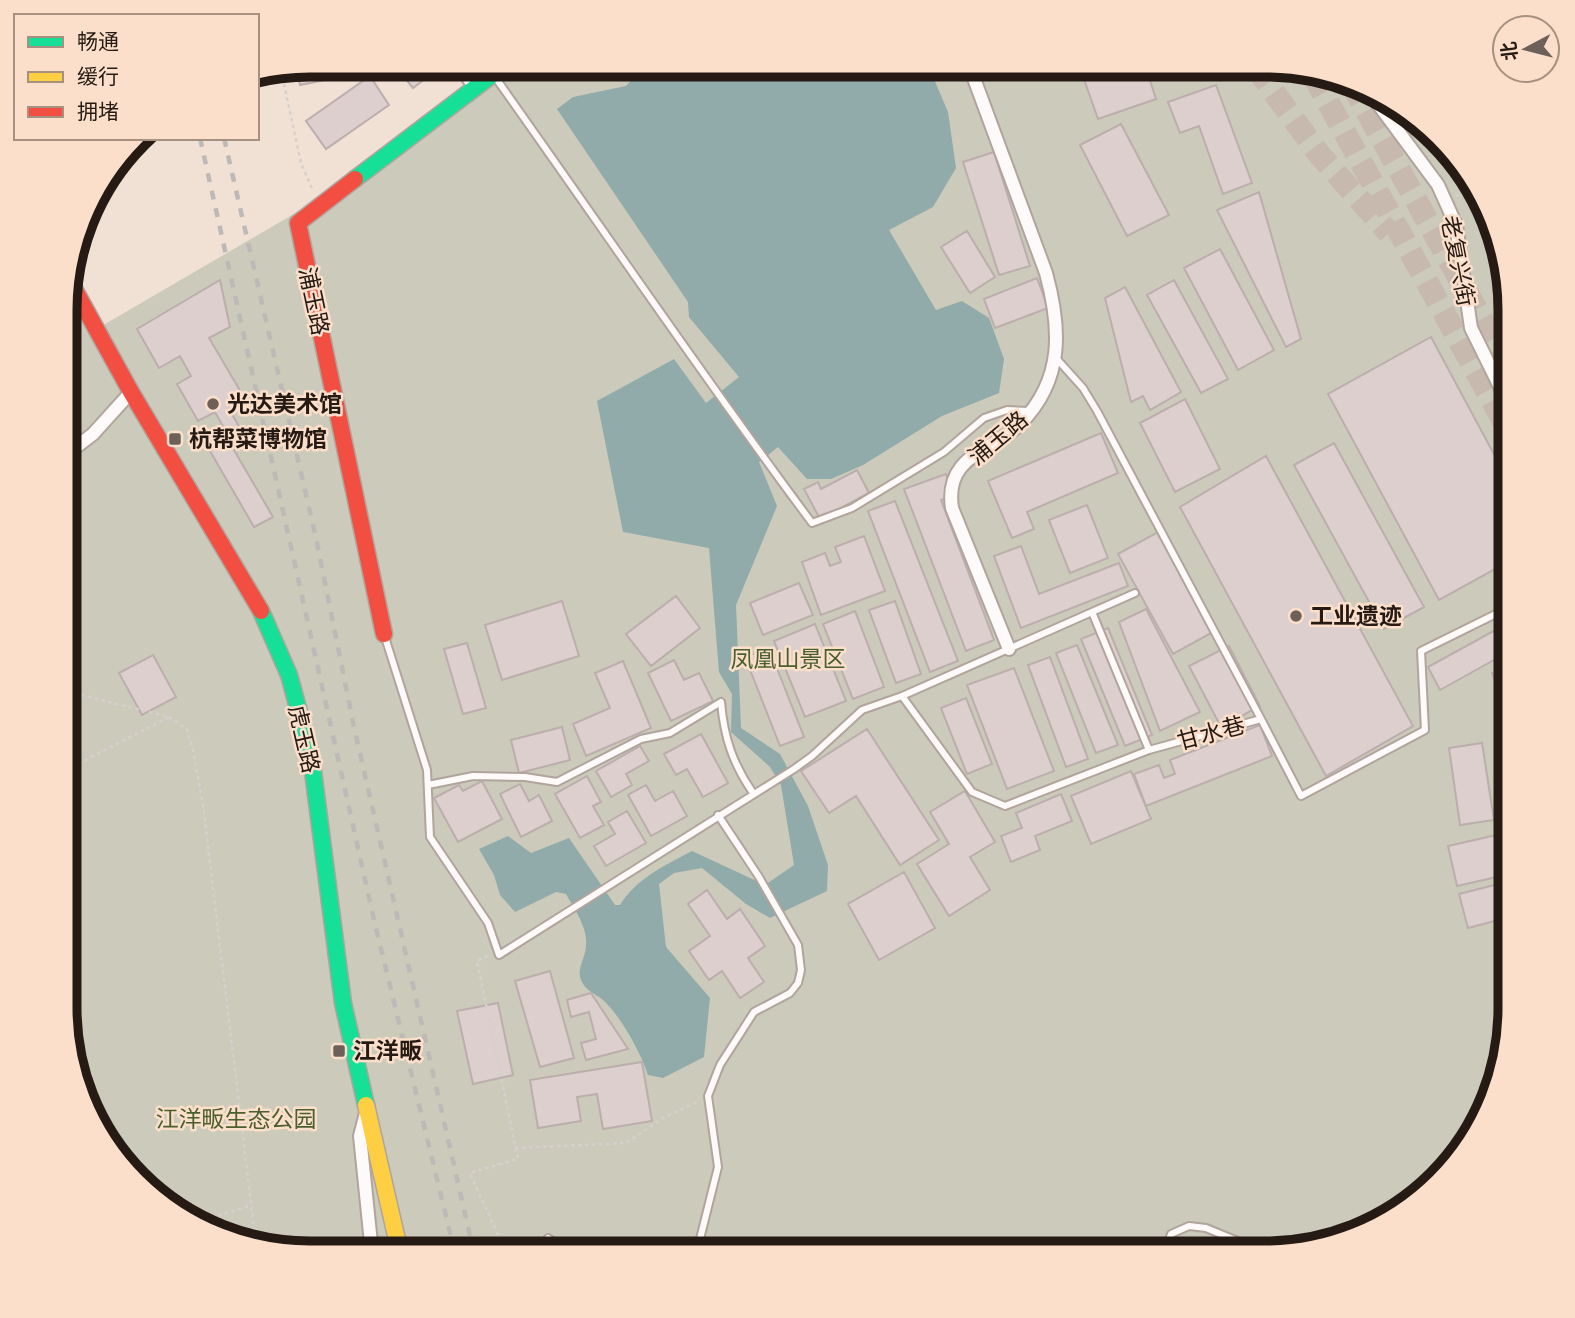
<svg xmlns="http://www.w3.org/2000/svg" width="1575" height="1318" viewBox="0 0 1575 1318" font-family="Montserrat,'Noto Sans SC',sans-serif">
<style>
.green{fill:#cccaba}
.water{fill:#91aaaa}
.building{fill:#dccfce;stroke:#bbaeac;stroke-width:2}
.lines{fill:none;stroke-linecap:round;stroke-linejoin:round}
.highway-tunnel{stroke:#c8b9ae;stroke-width:23;stroke-dasharray:23 11;stroke-linecap:butt}
.lane-casing{stroke:#b1a49c;stroke-width:10}
.street-casing{stroke:#b1a49c;stroke-width:16}
.fast-casing{stroke:#b1a49c;stroke-width:19}
.slow-casing{stroke:#b1a49c;stroke-width:19}
.jam-casing{stroke:#b1a49c;stroke-width:19}
.path{stroke:#d5d0cd;stroke-width:2.5;stroke-dasharray:3.5 3.5;stroke-linecap:butt}
.lane{stroke:#fdfaf9;stroke-width:6}
.street{stroke:#fdfaf9;stroke-width:12}
.fast{stroke:#16e098;stroke-width:16}
.slow{stroke:#ffcf43;stroke-width:16}
.jam{stroke:#f24e42;stroke-width:16}
.rail{stroke:#bdb9b6;stroke-width:4.5;stroke-dasharray:9 9;stroke-linecap:butt}
.poi-dot{fill:#6d6058;stroke:#fcdfca;stroke-width:2.5}
.labels{text-anchor:middle;stroke-width:5;stroke-linejoin:round;paint-order:stroke}
.street-label{font-size:23px;fill:#261b14;stroke:#fcdfca}
.poi-label{font-size:23px;font-weight:bold;fill:#261b14;stroke:#fcdfca;text-anchor:start}
.park-label{font-size:23px;fill:#495f2e;stroke:#fcdfca}
.rim{fill:none;stroke:#261b14;stroke-width:9}
</style>
<rect width="100%" height="100%" fill="#f1e1d5"/>
<path class="green" d="M505,65H1281L1359,84L1438,136L1491,216L1510,310V1025L1491,1102L1439,1181L1359,1234L1265,1253H294L216,1234L137,1182L90,1116L65,1025L67,295L88,334L340,187Z"/>
<path class="water" d="M645,65H928L948,112L956,168L933,207L889,230L936,310L962,301L989,318L1004,359L999,393L942,416L863,465L831,479H807L778,447L759,462L777,506L736,605L741,728L780,754L808,806L828,865L827,891L770,918L746,904L702,868L674,873L659,884L666,947L710,998L704,1057L663,1078L648,1075C641,1053 620,1015 603,1000C596,994 586,991 582,982C575,970 586,958 586,945C588,928 574,908 566,894L556,892L515,912L500,895L494,875L479,849L508,836L531,853L569,838L615,905H620C637,878 664,866 692,851L765,885L794,865L781,785L770,767L731,732L732,694L719,672L709,548L623,532L597,401L674,359L706,403L739,377L689,317L688,302L557,109L573,97L626,86Z"/>
<path class="building" d="M310,65H338L340,77L300,85L296,67Z
M394,65H437L439,68L413,88Z
M1079,65H1145L1156,99L1098,119Z
M1162,65H1206L1209,73L1188,80L1184,69L1166,75Z
M370,76L389,105L326,149L306,121Z
M1216,85L1252,183L1223,194L1199,126L1180,133L1168,102Z
M1121,124L1169,215L1127,236L1080,145Z
M994,152L1030,266L999,275L963,162Z
M1259,192L1301,339L1286,347L1217,210Z
M967,231L995,277L970,293L941,247Z
M1220,249L1274,350L1238,370L1184,268Z
M1037,278L1048,308L995,328L984,299Z
M220,280L230,327L209,338L245,399L229,409L248,442L234,450L273,517L254,527L210,451L230,439L215,412L198,421L177,384L191,376L180,356L159,368L137,329Z
M1174,280L1228,379L1201,393L1147,295Z
M1125,287L1181,392L1150,410L1143,396L1131,402L1105,298Z
M1431,337L1510,484V561L1439,600L1328,394Z
M1185,399L1220,469L1175,492L1140,423Z
M1101,433L1118,473L1027,512L1034,529L1012,538L988,481Z
M1334,443L1424,607L1384,629L1294,465Z
M1266,456L1413,726L1326,776L1180,507Z
M857,470L869,493L820,519L804,489L818,482L821,489Z
M946,474L954,495L941,500L994,640L966,651L904,489Z
M895,501L958,661L930,672L868,511Z
M1087,505L1108,558L1070,573L1049,520Z
M1158,532L1213,632L1173,654L1118,554Z
M864,536L885,591L821,615L802,562L825,553L830,566L841,562L835,547Z
M1021,546L1039,594L1119,563L1128,586L1021,628L994,556Z
M799,583L813,615L763,635L750,603Z
M676,596L700,628L651,666L626,634Z
M562,601L579,656L502,680L485,625Z
M895,601L921,674L896,683L869,610Z
M1146,609L1200,712L1160,731L1119,622Z
M855,611L884,687L853,699L823,624Z
M1510,622V651L1440,690L1428,667Z
M815,624L846,701L805,717L774,641Z
M1108,628L1152,735L1125,746L1081,639Z
M467,643L486,708L463,714L444,649Z
M1077,645L1118,745L1096,753L1056,653Z
M1229,646L1260,706L1221,727L1189,666Z
M769,648L804,737L780,746L745,657Z
M153,655L176,697L142,715L119,673Z
M1050,657L1088,759L1066,767L1028,665Z
M674,660L684,680L699,673L713,701L671,721L648,673Z
M623,661L651,728L586,756L573,724L610,708L595,673Z
M1510,666V713L1508,714L1492,673Z
M1014,668L1054,771L1007,789L967,685Z
M966,698L992,764L967,774L941,708Z
M1510,722V773L1496,726Z
M1260,725L1272,756L1146,806L1134,774L1159,765L1164,778L1175,774L1170,760Z
M562,727L570,760L519,773L511,740Z
M867,729L939,840L900,865L856,796L829,813L801,771Z
M701,734L728,783L703,797L687,769L676,775L664,754Z
M1482,743L1494,820L1460,825L1449,748Z
M640,746L649,761L626,774L632,785L611,797L596,771Z
M1131,771L1151,819L1091,844L1071,796Z
M587,776L601,802L593,806L604,825L580,838L555,794Z
M482,781L502,819L458,842L434,798L459,785L463,791Z
M520,784L529,801L539,795L552,821L521,837L500,794Z
M646,785L655,801L673,791L687,816L651,836L628,795Z
M965,791L995,842L970,857L990,890L949,916L917,864L949,844L930,812Z
M1061,794L1072,821L1035,836L1040,850L1011,862L1001,836L1022,828L1016,813Z
M627,811L646,843L606,866L594,846L615,834L608,822Z
M1501,834L1510,874L1457,886L1448,846Z
M904,872L935,928L879,960L848,904Z
M1510,881V917L1468,928L1459,894Z
M707,890L727,919L740,909L765,946L748,958L764,982L740,998L722,971L709,980L689,951L710,936L688,904Z
M550,971L574,1058L540,1067L515,981Z
M591,993L628,1049L586,1060L581,1043L596,1039L589,1012L571,1017L567,1000Z
M498,1003L513,1075L473,1084L457,1011Z
M642,1062L652,1121L603,1129L597,1094L577,1097L581,1121L538,1128L530,1080Z"/>
<g class="lines">
<path class="highway-tunnel" d="M1254,65L1319,154L1389,233
M1312,73L1510,433
M1350,81L1510,370"/>
<g class="lane-casing">
<path id="lane" d="M455,65L471,87
M495,77C601,226 703,377 812,523L852,508L944,452L984,418L1007,410L1029,411
M1056,358L1083,388L1097,411L1261,719
M1092,612L1149,750
M384,634L427,770L430,837L488,923L499,955L794,769L812,756L862,710L902,696L1135,593
M902,696L972,792L1005,806L1149,750L1261,719L1301,796L1425,730L1421,651L1510,607
M428,785L473,776L525,777L557,782L641,739L670,733L721,702C724,738 733,764 753,793
M548,1238L572,1253
M692,1253L698,1247L718,1167L708,1096L720,1065L754,1012L790,993L798,983L801,970L798,945L759,877L718,815
M1164,1253L1171,1234L1189,1226L1206,1228L1245,1244L1276,1251"/>
</g>
<g class="street-casing">
<path id="street" d="M969,65L1046,273C1061,328 1064,379 1021,423C993,452 944,454 952,508L1009,649
M1367,89L1438,185L1456,225L1471,328L1510,407
M67,454L93,434L131,392
M366,1113L360,1136L372,1253"/>
</g>
<g class="fast-casing">
<path id="fast" d="M355,179L505,65
M261,611L289,675L311,756L343,1003L366,1105"/>
</g>
<g class="slow-casing">
<path id="slow" d="M366,1105L400,1253"/>
</g>
<g class="jam-casing">
<path id="jam" d="M355,179L298,223L384,634
M67,276L131,392L261,611"/>
</g>
<path class="path" d="M281,70L301,163L313,191
M1456,196L1474,189
M169,717L187,729L193,750L203,805L256,1244
M66,770L169,717L66,691
M488,956L477,961L518,1159L470,1173L506,1253
M515,1148L626,1143L663,1118L699,1101
M198,1222L252,1205"/>
<use href="#lane" class="lane"/>
<use href="#street" class="street"/>
<use href="#fast" class="fast"/>
<use href="#slow" class="slow"/>
<use href="#jam" class="jam"/>
<path class="rail" d="M200,138L374,920L455,1253
M224,138L316,538L354,727L474,1253"/>
</g>
<g class="poi-dot">
<circle cx="213" cy="404" r="7"/>
<rect x="168" y="432" width="14" height="14" rx="3.5"/>
<circle cx="1296" cy="616" r="7"/>
<rect x="332" y="1044" width="14" height="14" rx="3.5"/>
</g>
<g class="labels">
<g class="street-label">
<text transform="translate(1458 261) rotate(79)" y="8">老复兴街</text>
<text transform="translate(314 301) rotate(78)" y="8">浦玉路</text>
<text transform="translate(998 438) rotate(-40)" y="8">浦玉路</text>
<text transform="translate(1211 733) rotate(-15)" y="8">甘水巷</text>
<text transform="translate(304 739) rotate(77)" y="8">虎玉路</text>
</g>
<g class="poi-label">
<text x="227" y="412">光达美术馆</text>
<text x="189" y="447">杭帮菜博物馆</text>
<text x="1310" y="624">工业遗迹</text>
<text x="353" y="1059">江洋畈</text>
</g>
<g class="park-label">
<text x="788" y="667">凤凰山景区</text>
<text x="236" y="1127">江洋畈生态公园</text>
</g>
</g>
<path d="M0 0H1575V1318H0ZM310 77H1265A233 233 0 0 1 1498 310V1008A233 233 0 0 1 1265 1241H310A233 233 0 0 1 77 1008V310A233 233 0 0 1 310 77Z" fill="#fcdfca" fill-rule="evenodd"/>
<path class="rim" d="M310 77H1265A233 233 0 0 1 1498 310V1008A233 233 0 0 1 1265 1241H310A233 233 0 0 1 77 1008V310A233 233 0 0 1 310 77Z"/>
<rect x="14" y="14" width="245" height="126" fill="#fcdfca" stroke="#a69181" stroke-width="2"/>
<rect x="28" y="37" width="35" height="10" fill="#16e098" stroke="#a69181" stroke-width="2"/>
<text x="77" y="49" font-size="21" fill="#261b14">畅通</text>
<rect x="28" y="72" width="35" height="10" fill="#ffcf43" stroke="#a69181" stroke-width="2"/>
<text x="77" y="84" font-size="21" fill="#261b14">缓行</text>
<rect x="28" y="107" width="35" height="10" fill="#f24e42" stroke="#a69181" stroke-width="2"/>
<text x="77" y="119" font-size="21" fill="#261b14">拥堵</text>
<g transform="translate(1526 49) rotate(263)"><circle r="33" fill="#fcdfca" stroke="#a69181" stroke-width="2"/>
<path d="M0-5L12 26L0 18L-12 26Z" fill="#6d6058"/>
<text y="-10" font-size="19" font-weight="bold" text-anchor="middle" fill="#261b14">北</text>
</g>
</svg>
